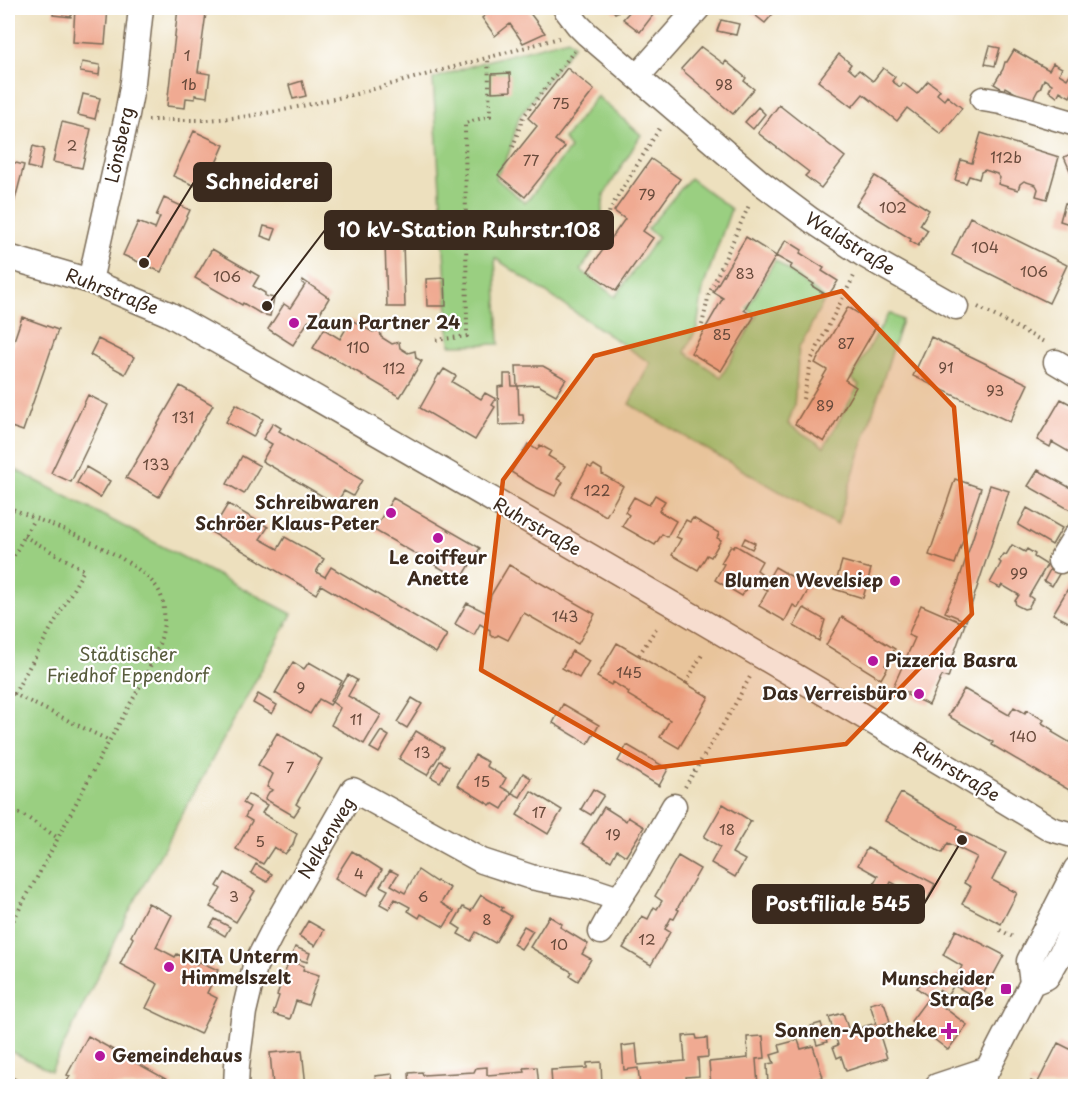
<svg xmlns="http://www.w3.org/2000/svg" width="1083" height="1094" viewBox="0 0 1083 1094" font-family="'Playpen Sans',sans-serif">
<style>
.green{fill:#9acf81;stroke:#6a7c50;stroke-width:1.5}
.building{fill:#f0aa92}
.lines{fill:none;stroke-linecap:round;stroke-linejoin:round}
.minor-casing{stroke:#796a56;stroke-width:27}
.path{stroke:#796a56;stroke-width:4;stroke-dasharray:1.5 4.5;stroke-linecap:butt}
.minor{stroke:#fff;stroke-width:24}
.marked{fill:#d7540e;fill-opacity:0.2;stroke:#d7540e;stroke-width:4.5;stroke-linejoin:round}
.poi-dot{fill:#b5179e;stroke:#fff;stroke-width:2}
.labels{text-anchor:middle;stroke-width:4.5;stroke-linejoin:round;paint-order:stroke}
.number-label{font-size:15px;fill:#684a3b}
.street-label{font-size:18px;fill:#3b2a1e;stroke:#fff}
.poi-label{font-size:18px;font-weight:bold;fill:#3b2a1e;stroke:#fff;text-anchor:end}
.park-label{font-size:18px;fill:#585c3c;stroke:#fff}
.leader{fill:none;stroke:#3b2a1e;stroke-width:2}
.callout-dot{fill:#3b2a1e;stroke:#fff;stroke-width:2}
.callout{fill:#3b2a1e;stroke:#3b2a1e;stroke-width:2}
.callout-label{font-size:20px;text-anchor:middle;font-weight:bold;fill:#fff}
</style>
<rect width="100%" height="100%" fill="#fff"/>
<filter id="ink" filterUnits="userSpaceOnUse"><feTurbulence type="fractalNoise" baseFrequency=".0167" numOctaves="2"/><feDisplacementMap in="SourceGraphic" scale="12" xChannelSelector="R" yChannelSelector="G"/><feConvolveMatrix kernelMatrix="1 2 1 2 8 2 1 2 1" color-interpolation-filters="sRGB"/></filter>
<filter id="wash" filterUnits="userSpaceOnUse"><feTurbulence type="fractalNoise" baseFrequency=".008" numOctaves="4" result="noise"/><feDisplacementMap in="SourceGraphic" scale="24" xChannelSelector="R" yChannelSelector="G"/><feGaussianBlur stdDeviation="1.35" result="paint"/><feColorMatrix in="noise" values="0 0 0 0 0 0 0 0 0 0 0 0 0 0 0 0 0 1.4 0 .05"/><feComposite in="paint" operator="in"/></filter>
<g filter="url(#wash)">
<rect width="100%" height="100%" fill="#ede0be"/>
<path class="green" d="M568,39L574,45L519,117L509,153L496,178L525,203L570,149L564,139L597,96L641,135L604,195L598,244L581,270L615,297L658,237L647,229L690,178L731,209L703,288L697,328L685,352L721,377L757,315L747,309L775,260L825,299L799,348L794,406L788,424L824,447L859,385L851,379L889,313L902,320L837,525L629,404L650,363L495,258L499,344L450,345L433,79L483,62Z
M8,466L292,614L131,908L51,1071L8,1050Z"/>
<g id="blocks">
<path class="building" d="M54,8H72L71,17L53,15Z
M75,8H108L105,44L73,42Z
M178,8H224V13H206L198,72L210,74L207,97L195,95V99L186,98L185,108L167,106Z
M483,8H526L545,33L523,43L510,24L495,36L482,18L488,13Z
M611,8H626L615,13Z
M633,8H644L653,15L640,32L623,19Z
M746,8H778L765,23Z
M721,20L739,24L736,35L717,31Z
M990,46L1000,48L995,66L985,64Z
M701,47L724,64L726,61L746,78L744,81L754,89L733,114L681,69Z
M1014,50L1049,70L1053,63L1062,68L1059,74L1067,79L1076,65V90L1073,91L1070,97L1060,91L1057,97L1049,91L1052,84L1044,79L1040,89L1038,90L1030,105L1021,96L1005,87L1004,90L994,84L1003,69L1005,62H1007Z
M839,54L851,64L848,68L855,74L859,70L873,81L883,68L895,77L892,81L900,87L903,83L917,94L928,81L940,90L937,94L944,100L947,96L962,108L941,134L907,108L897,121L863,94L852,107L818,81Z
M82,62L100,65L99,75L80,72Z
M567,68L594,90L555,140L565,147L525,197L498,175L537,126L528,118Z
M510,73L511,91L492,92V74Z
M302,81L306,96L293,99L289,85Z
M83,94L100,98L95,119L78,115Z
M779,105L845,157L821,188L805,176L809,172L758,133Z
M758,107L765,114L753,129L745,122Z
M62,122L91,129L82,168L53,162Z
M194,131L224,145L204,190L173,176Z
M981,133L1059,157L1047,199L1036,196L1038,189L1036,185L1024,181L1020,184L1018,190L998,184L1000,178L997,174L985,170L981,172L979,179L969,176L966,183L955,180L961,160L972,163Z
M33,146L44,149L40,170L28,167Z
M1076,152V173L1072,175L1064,157Z
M651,159L680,179L643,231L653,238L616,291L588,271L625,219L614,211Z
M8,161L24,165L12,211L8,210Z
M875,176L929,210L920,225L928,230L918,246L910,241L911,239L856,205Z
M164,198L190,210L161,272L123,255L138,222L155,229L160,217L156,216Z
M1065,203L1076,206V226L1060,221Z
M970,217L1067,265L1049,303L952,255Z
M264,226L276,229L272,240L261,236Z
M746,237L776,256L786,240L802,250L800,253L824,268L822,271L838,281L828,296L812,286L814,284L790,268L792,265L776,256L744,310L754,317L721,371L691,353L723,298L713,292Z
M403,242L405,307H387L385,243Z
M212,249L259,276L253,286L265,293V296L274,298L270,316L261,314L243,303L242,305L195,278Z
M445,278L446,306H427L426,279Z
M303,280L329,298L314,323L309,320L293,345L268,329L284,304L290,308L305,285L302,283Z
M848,307L877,325L845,380L856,387L824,442L795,424L827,370L815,363Z
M22,317L58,330L23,431L8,426V358Z
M351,320L357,323L363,321L365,328L373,332L380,330L381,337L392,344L399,342L400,348L408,353L415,351L416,358L422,361L400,397L330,356L329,357L313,348L324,329L340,339Z
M931,337L1028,384L1010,422L913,376Z
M98,339L134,357L125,374L90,355Z
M516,366H543L566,379L556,395L538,385L518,386L519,415H523L524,424L499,425L498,387L504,386V374H511L512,386H517Z
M444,369L456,376L452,382L481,399L485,393L496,399L492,405L495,407L475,440L420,408L439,374L440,375Z
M180,386L213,405L159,497L126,478Z
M88,395L108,405L71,482L51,473Z
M1061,399L1076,407V456L1052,442L1050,447L1037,440Z
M236,404L263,419L253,437L226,422Z
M273,423L281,428L279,431L362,480L353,496L344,491L336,504L262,461L272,444L263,439Z
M528,444L537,450L540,445L551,451L548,456L565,466L557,479L563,482L555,496L534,486L511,472Z
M242,456L260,466L244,494L227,484Z
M594,465L602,470V474L623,486L606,516L571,496L588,466L591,468Z
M86,467L110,481L100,498L77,483Z
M1038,470L1076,491V504L1072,511L1028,486Z
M955,479L981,488L955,564L929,555Z
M990,485L1009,491L966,621L945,612L958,583Z
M655,495L665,501L659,511L676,521L667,537L662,534L655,545L622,526L629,515L625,512L634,497L649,505Z
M393,498L480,548L461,580L374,530Z
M228,504L268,527L260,539L278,549L285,537L324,559L316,572L325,577L331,567L447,635L436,653L321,585L316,594L211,532Z
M1027,508L1062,528L1052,545L1018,525Z
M693,518L719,533L717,538L721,540L711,557L707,555L698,570L672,555L681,539L676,537L686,520L690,522Z
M745,538L755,543L752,549L742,544Z
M735,545L762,561L757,570L761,573L755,583L751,581L742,596L715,580L724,564L721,563L731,546L733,548Z
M1012,545L1025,552L1027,549L1035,554L1034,557L1047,565L1029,596L1033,599L1028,608L1024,609L1016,605L1015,601L1019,595L1002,585L1000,588L990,583L1001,563L999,561L1004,554L1006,555Z
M842,561L871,569L863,598L834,589Z
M1053,564L1062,569L1052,586L1044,581Z
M509,565L595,614L578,644L524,613L521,616L520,619L508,640L498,635L497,636L493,637L490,635V630L480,624L474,635L455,624L467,603L487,613L491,595Z
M775,567L810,587L798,608L793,605L785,621L759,606L768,590L763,588Z
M1076,575V626L1053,614Z
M921,605L965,624L952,659L954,660L948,678L942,676L929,705L907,695L908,693L893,687L915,638L908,635Z
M804,608L825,620L819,641L794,626Z
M842,617L895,649L885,665L888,667L881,679L826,645Z
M617,643L709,697L679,748L660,737L670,720L628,695L629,692L613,682L611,685L597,677Z
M572,651L589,661L579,678L562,668Z
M293,662L304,669L309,662L342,681L330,701L332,702L348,675L357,680L348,696L381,715L364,744L331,725L340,708L332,702L330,705L319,699L310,714L275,693Z
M964,689L1009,715L1014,707L1025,713L1027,710L1044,720L1042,723L1053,730L1052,732L1074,745L1076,744V788L1069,790L992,745L993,742L948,716Z
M258,694L277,705L272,714L253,703Z
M412,698L422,704L407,728L397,722Z
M563,704L599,725L588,744L553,723Z
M381,731L389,736L379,753L370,748Z
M416,731L444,748L427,775L399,759Z
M277,733L322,759L296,804L300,807L294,816L265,799L269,792L273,790L267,787L273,774L258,765Z
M627,745L668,769L659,786L618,761Z
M475,755L488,762L486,766L506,778L501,787L512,793L502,809L492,803L490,805L457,785Z
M440,761L449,766L440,782L431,777Z
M523,773L531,778L520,797L512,793Z
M593,789L604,795L591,815L581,809Z
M531,791L562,810L548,834L517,815Z
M901,793L958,826L957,829L1006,853L992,880L1017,893L1001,924L962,904L971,887L964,883L977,857L948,843L942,853L885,821Z
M248,794L267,805L262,813L297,834L295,838L293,845L285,854L274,847L263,864L236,849L252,821L245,817L250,807L243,803Z
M723,804L751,821L732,853L745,860L735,877L711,863L720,847L704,837Z
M604,807L626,821L628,817L644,827L626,856L617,850L611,861L582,843Z
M867,848L935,884L927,901L891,882L881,902L868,895L878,876L858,865Z
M352,851L382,870L366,896L335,878Z
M678,856L700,869L677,909L679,910L674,919L671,918L665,929L670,932L651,965L623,948L642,916L648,919L654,907L657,909L662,901L655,896Z
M256,864L272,874L267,882L251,873Z
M390,870L398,874L391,885L405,893L418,870L436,882L437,881L450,888L441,903L454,911L444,927L421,914L419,918L408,911L410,907L395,899L389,909L380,904L388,890L380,886Z
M225,873L255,891L236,922L210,907L221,889L217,886Z
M481,895L503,908L501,910L511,916L495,943L476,932L471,941L458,934L461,929L453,924L463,907L471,911Z
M148,903L172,915L156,947L175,957L177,954L197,964L198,961L218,970L207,993L217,998L200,1034L146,1008L158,984L120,964L133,938L131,936Z
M549,916L562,924L560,927L588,944L582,954L591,959L578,981L570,976L572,972L530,947Z
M215,919L230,927L225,936L210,927Z
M308,921L324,930L315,946L299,936Z
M524,926L533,931L521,949L513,944Z
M956,930L1004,955L980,1000L954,985L947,996L939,990L933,999L967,1025L948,1050L911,1021L929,997L917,988L923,980L929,984L936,974L953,985L962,966L943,955Z
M295,947L310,953L307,962L291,957Z
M289,961L304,966L303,970L319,975L308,1005L296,1001L290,1019L273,1014L279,996L277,995L281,983Z
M881,1001L885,1005L890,1022L877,1026L887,1058L846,1071L841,1056L837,1058L833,1047L838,1045L829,1017L843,1013L849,1031L876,1023L870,1004Z
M821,1023L827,1042L817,1045L811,1026Z
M696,1035L697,1039L707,1038L708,1057L698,1058L699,1076L686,1077L687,1086H640L638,1068L624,1070L622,1046L636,1044L638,1065L685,1061L683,1036Z
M88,1036L173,1083L172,1086H64L70,1076L67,1075Z
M763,1036L765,1058L756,1059L758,1086H711L709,1062L748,1058L747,1037Z
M798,1040L801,1049L813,1046L823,1077L791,1086H768L767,1064L774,1063L771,1055L781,1052L779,1045Z
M1058,1043L1076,1052V1072L1068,1086H1028L1031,1081L1037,1084Z
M302,1050L306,1086H273L270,1053Z
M601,1062L602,1086H552L551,1070L587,1068V1063Z
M487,1067V1075L525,1072L524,1068L537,1067L539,1086H410L409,1073L422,1072L423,1075L474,1072L476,1068Z
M393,1074L394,1086H354V1083L376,1081L375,1076Z
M8,1075L29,1086H8Z"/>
</g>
</g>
<g filter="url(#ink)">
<use href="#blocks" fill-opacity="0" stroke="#796a56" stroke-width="1.5"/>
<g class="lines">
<g class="minor-casing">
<path id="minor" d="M565,8L578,25L587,34L760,182L811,220L864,255L956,307
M637,77L698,8
M983,99L1001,102L1076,124
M8,257L90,281L169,314L233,350C507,508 781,665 1051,829L1076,836
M90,281L126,120L133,82L141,8
M1056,362L1076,374
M1060,561L1076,535
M601,932L619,899
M1032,983L1047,977L1061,953L1076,920
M236,1086L237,1065L244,1012L255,966L278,921L353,790L482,861L531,877L586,888L619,899L634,876L674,806
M937,1086L988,1069
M979,1086L1032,983L1029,961L1076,869"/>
</g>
<path class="path" d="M148,120H208L242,117L284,110L356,94L559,38
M513,147L523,117L574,51
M603,242L610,209L661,126
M978,307L1046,343
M702,325L709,294L750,203
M436,340L467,336L465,123L490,116L488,57
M803,399L812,358L854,276
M8,507C45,523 143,557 160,593C166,607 165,624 161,638C154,661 142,683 130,704C114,733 97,762 82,792C63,827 46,863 26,897C20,907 15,919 8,928
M8,566L34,519
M639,655L657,627
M686,683L703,653
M8,691L110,741
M14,694L84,570L24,536
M685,787L733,708L751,675
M8,808L28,818L58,838
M1000,930L1015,938"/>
<use href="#minor" class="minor"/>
</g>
</g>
<path class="marked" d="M842,291L954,407L972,614L846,744L653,768L481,670L503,480L594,356Z"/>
<g class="poi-dot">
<circle cx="294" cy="323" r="6"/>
<circle cx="391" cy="513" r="6"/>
<circle cx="438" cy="538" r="6"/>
<circle cx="895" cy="581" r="6"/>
<circle cx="873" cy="661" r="6"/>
<circle cx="919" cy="694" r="6"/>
<circle cx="169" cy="967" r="6"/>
<rect x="1000" y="983" width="12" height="12" rx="3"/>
<path d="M946 1022h6v6h6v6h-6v6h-6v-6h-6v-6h6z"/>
<circle cx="100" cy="1056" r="6"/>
</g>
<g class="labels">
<g class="number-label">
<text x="187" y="61">1</text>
<text x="189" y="90">1b</text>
<text x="724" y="90">98</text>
<text x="561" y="109">75</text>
<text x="72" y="151">2</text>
<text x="1006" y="163">112b</text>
<text x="531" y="166">77</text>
<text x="647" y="200">79</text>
<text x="893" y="213">102</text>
<text x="985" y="253">104</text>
<text x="1034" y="277">106</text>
<text x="745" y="279">83</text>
<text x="227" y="282">106</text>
<text x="722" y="340">85</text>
<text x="846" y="349">87</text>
<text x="358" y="353">110</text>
<text x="946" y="373">91</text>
<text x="394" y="374">112</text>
<text x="995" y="396">93</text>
<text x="825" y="411">89</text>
<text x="183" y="423">131</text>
<text x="156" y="470">133</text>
<text x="597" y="496">122</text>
<text x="1019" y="579">99</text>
<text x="565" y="622">143</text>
<text x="629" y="678">145</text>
<text x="301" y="693">9</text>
<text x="356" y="725">11</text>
<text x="1023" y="742">140</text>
<text x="422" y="758">13</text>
<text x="290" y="773">7</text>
<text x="482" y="787">15</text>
<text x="539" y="818">17</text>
<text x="727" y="835">18</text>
<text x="613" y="840">19</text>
<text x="260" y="847">5</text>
<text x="359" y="879">4</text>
<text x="234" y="902">3</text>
<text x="423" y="902">6</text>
<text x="487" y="925">8</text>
<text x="647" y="945">12</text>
<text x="559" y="950">10</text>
</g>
<g class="street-label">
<text transform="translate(120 145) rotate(-78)" y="6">Lönsberg</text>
<text transform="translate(850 244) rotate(32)" y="6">Waldstraße</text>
<text transform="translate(112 292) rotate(21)" y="6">Ruhrstraße</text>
<text transform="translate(537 527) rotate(30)" y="6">Ruhrstraße</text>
<text transform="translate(956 772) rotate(31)" y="6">Ruhrstraße</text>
<text transform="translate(327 838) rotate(-59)" y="6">Nelkenweg</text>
</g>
<g class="poi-label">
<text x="306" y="329" text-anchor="start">Zaun Partner 24</text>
<text x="379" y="509">Schreibwaren<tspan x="379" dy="21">Schröer Klaus-Peter</tspan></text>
<text x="438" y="564" text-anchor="middle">Le coiffeur<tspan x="438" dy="21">Anette</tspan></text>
<text x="883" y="587">Blumen Wevelsiep</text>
<text x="885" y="667" text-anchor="start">Pizzeria Basra</text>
<text x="907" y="700">Das Verreisbüro</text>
<text x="181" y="963" text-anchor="start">KITA Unterm<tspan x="181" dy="21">Himmelszelt</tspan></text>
<text x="994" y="985">Munscheider<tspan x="994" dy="21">Straße</tspan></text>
<text x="937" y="1037">Sonnen-Apotheke</text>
<text x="112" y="1062" text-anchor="start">Gemeindehaus</text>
</g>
<g class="park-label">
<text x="128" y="661">Städtischer<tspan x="128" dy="21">Friedhof Eppendorf</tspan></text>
</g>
</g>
<path class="leader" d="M144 263L194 182M267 306L325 230M962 840L924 904"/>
<g class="callout-dot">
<circle cx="144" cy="263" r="6"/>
<circle cx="267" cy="306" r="6"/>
<circle cx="962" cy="840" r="6"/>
</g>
<g class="callout">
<rect x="194" y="163" width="137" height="38" rx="6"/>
<rect x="325" y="211" width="288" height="38" rx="6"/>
<rect x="753" y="885" width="171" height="38" rx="6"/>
</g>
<g class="callout-label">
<text x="262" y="189">Schneiderei</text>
<text x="469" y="237">10 kV-Station Ruhrstr.108</text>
<text x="838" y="911">Postfiliale 545</text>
</g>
<rect width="1083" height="1094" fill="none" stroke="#fff" stroke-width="30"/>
</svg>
